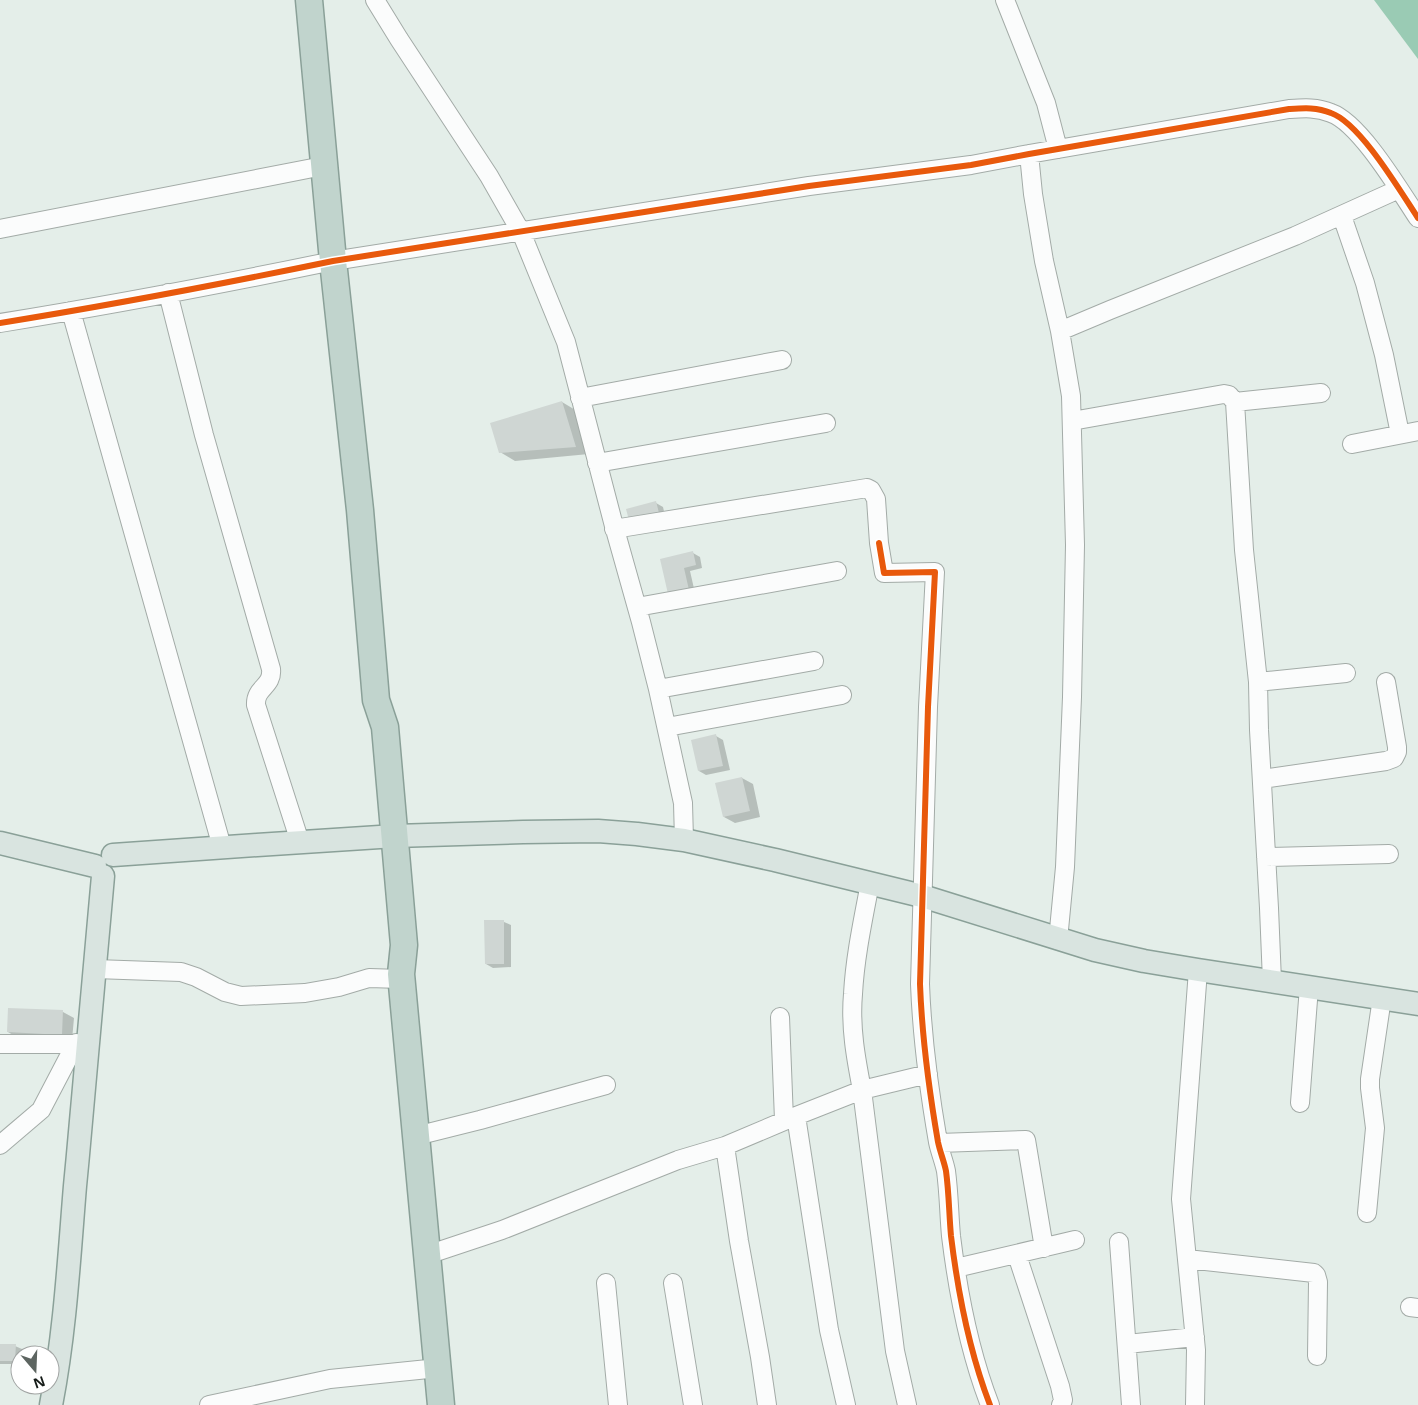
<svg xmlns="http://www.w3.org/2000/svg" width="1418" height="1405" viewBox="0 0 1418 1405" font-family="'Noto Sans',sans-serif">
<style>
.water{fill:#9acbb4}
.shadow{fill:#0003}
.building{fill:#cfd6d3}
.lines{fill:none;stroke-linecap:round;stroke-linejoin:round}
.minor-casing{stroke:#a3aba7;stroke-width:20}
.major-casing{stroke:#8aa098;stroke-width:25}
.highway-casing{stroke:#8aa098;stroke-width:29}
.minor{stroke:#fbfcfc;stroke-width:18}
.major{stroke:#d9e4e0;stroke-width:22}
.highway{stroke:#c1d4cd;stroke-width:26}
.cycleway-casing{stroke:#fff;stroke-width:9}
.cycleway{stroke:#e8590c;stroke-width:6}
</style>
<rect width="100%" height="100%" fill="#e4eee9"/>
<path class="water" d="M1374,0H1418V59Z"/>
<path class="shadow" d="M562,402L577,411L589,454L515,461L500,452Z
M656,503L663,507L666,520L638,527Z
M693,553L700,557L702,568L690,571L695,593L676,597L662,560Z
M716,736L723,740L730,770L706,775L699,771Z
M742,778L753,784L760,817L735,823L724,817Z
M504,922L511,925V967L493,968L486,964Z
M9,1009L63,1012L74,1018L72,1040L18,1038L8,1032Z
M0,1345L15,1346L22,1349V1355H20V1364H0Z"/>
<path class="building" d="M562,401L576,447L499,453L490,423Z
M656,501L660,517L630,524L626,509Z
M693,551L696,565L684,568L689,590L668,594L660,559Z
M716,734L723,766L698,771L691,740Z
M742,777L750,811L723,817L715,783Z
M484,920H504V964H485Z
M8,1008L63,1010L62,1035L7,1032Z
M0,1344H16L15,1361H0Z"/>
<g class="lines">
<g class="minor-casing">
<path id="minor" d="M375,0L399,39L489,176L521,232L566,342L614,526L641,622L658,689L683,803L684,840
M1005,0L1046,103L1058,149
M1029,154L1033,194L1044,261L1060,331L1071,396L1075,545L1072,697L1065,867L1058,940
M1342,216L1365,283L1384,355L1400,434
M0,229L323,166
M168,293L204,435L271,669C273,687 255,687 256,705L300,842
M71,311L222,847
M0,323C111,305 222,284 333,261L809,186L971,165L1029,154L1289,109C1304,108 1317,107 1331,113C1360,123 1400,191 1418,218
M1060,331L1110,310L1295,236L1399,189
M580,398L782,360
M1235,402L1321,393
M1072,421L1224,394L1229,395L1235,402L1244,550L1258,682L1259,730L1269,908L1272,981
M1352,444L1418,431
M597,463L826,423
M614,529L867,488L871,490L876,499L879,543L884,573L935,572L928,707L920,984C922,1037 929,1090 938,1142C940,1152 944,1161 946,1171C949,1193 949,1214 951,1236C958,1293 969,1351 990,1405
M637,607L837,571
M1258,682L1346,673
M658,689L814,661
M667,727L842,695
M1262,779L1386,761L1394,758L1397,752V747L1386,682
M1266,857L1389,854
M870,883C863,920 855,957 853,994C850,1027 856,1059 862,1090L895,1351L907,1405
M95,969L181,972L196,977L225,992L241,996L305,993L339,987L369,978L401,979
M780,1017L784,1120
M0,1044H87
M1300,1103L1309,987
M796,1116L829,1330L846,1405
M416,1136L480,1120L606,1085
M939,1143L1026,1140L1044,1248
M0,1145L41,1110L76,1043
M725,1146L739,1241L760,1357L767,1405
M1367,1213L1375,1128L1370,1088V1079L1382,998
M1119,1242L1131,1405
M427,1255L502,1230L678,1160L725,1146L796,1116L862,1090L928,1074
M1017,1255L1060,1386L1063,1400L1061,1405
M1187,1259L1314,1273L1316,1275L1318,1282L1317,1356
M956,1268L1075,1240
M606,1283L618,1405
M673,1283L693,1405
M1410,1307L1418,1308
M1127,1344L1195,1337
M209,1405L330,1379L438,1368
M1195,1405L1196,1350L1181,1199L1198,970"/>
</g>
<g class="major-casing">
<path id="major" d="M0,843L95,866
M113,855L257,845L395,836L523,832L598,831L637,834L684,840L775,860L922,896L1095,950L1144,961L1198,970L1418,1004
M51,1405C65,1333 69,1259 75,1186C85,1083 94,980 103,876"/>
</g>
<g class="highway-casing">
<path id="highway" d="M309,0L333,261L360,510L376,700L385,727L404,945L401,974L441,1405"/>
</g>
<use href="#minor" class="minor"/>
<use href="#major" class="major"/>
<use href="#highway" class="highway"/>
<g class="cycleway-casing">
<path id="cycleway" d="M0,323C111,305 222,284 333,261L809,186L971,165L1029,154L1289,109C1304,108 1317,107 1331,113C1360,123 1400,191 1418,218
M879,543L884,573L935,572L928,707L920,984C922,1037 929,1090 938,1142C940,1152 944,1161 946,1171C949,1193 949,1214 951,1236C958,1293 969,1351 990,1405"/>
</g>
<use href="#cycleway" class="cycleway"/>
</g>
<g transform="translate(35 1370) rotate(161)"><circle r="24" fill="#ffffff" stroke="#a1a4a3"/>
<path d="M0-4L9 19L0 12L-9 19Z" fill="#5d6561"/>
<text y="-8" font-size="14" font-weight="bold" text-anchor="middle" fill="#151b18">N</text>
</g>
</svg>
